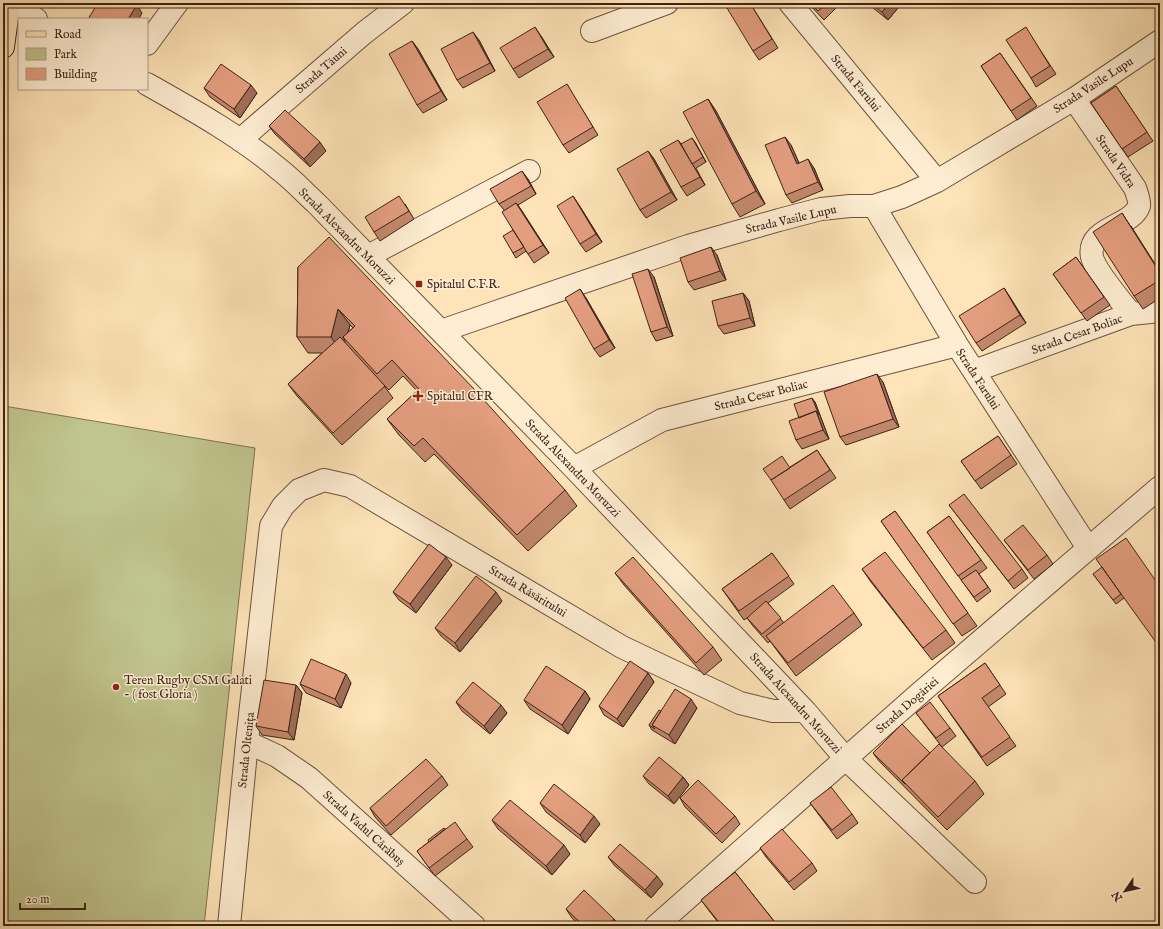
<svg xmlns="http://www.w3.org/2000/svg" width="1163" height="929" viewBox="0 0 1163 929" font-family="'IM FELL English',serif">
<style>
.green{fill:#c0c48e;stroke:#7f7352}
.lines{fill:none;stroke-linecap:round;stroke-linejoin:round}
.minor-casing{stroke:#6e523f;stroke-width:24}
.major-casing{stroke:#3e2217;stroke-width:24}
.minor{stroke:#feedd1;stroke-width:22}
.major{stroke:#fee4b8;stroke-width:22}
.wall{fill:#c3886d;stroke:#3e2217;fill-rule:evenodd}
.shaded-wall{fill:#9f6f59;stroke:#3e2217}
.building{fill:#e39e7f;stroke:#3e2217}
.poi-dot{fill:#8f2418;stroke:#feedd1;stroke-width:1.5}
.labels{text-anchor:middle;stroke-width:3;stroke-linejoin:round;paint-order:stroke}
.street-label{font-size:12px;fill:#3e2217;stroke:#feedd1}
.poi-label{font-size:12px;fill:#3e2217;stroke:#feedd1;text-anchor:start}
</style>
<rect width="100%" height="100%" fill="#fee4b8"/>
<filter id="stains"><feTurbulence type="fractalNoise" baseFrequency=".005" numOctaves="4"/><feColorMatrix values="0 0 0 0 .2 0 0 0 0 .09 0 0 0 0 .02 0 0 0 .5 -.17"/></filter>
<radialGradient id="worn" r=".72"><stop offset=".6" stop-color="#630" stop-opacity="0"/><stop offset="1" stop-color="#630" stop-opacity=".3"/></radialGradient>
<path class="green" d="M4,406L255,448L204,926H3V417Z"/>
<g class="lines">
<g class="minor-casing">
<path id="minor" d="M11,3L36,19
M790,3L937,181
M592,31L667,3
M147,44L177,3
M147,84C193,110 240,136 280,170C293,180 304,192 316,203L574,468L805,711L846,759L975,882
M1074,99L1135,188C1137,194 1140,201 1139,206C1132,227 1086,227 1092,257C1095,271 1122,302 1131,314
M240,140L364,33L403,3
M874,206L957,345L1088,548
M368,256L529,171
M441,331L688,246L779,220L821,209L850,206H874L902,197L937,181L1074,99L1160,41
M974,371L1131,314L1160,311
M574,468L662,420L957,345
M247,742L277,756L309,778L474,926
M229,926L247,742L271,526L283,506L299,490L324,480L350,486L622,647L740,703L773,711H805
M656,926L920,693L1160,487"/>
</g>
<g class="major-casing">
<path id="major" d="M3,47L9,3"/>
</g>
<use href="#minor" class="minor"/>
<use href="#major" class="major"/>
</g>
<path class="wall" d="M750,3L778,48L759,60L753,51Z
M808,3H841L824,20Z
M867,3H902L888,20Z
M541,36L554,57L519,78L513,69Z
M1031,36L1056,74L1036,87L1031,78Z
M479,40L495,71L463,88L457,80Z
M412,41L418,49L447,100L423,113L417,105Z
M1000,53L1037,106L1017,120L981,66Z
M567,84L572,93L598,135L569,153L563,145Z
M1116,86L1153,141L1128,157L1091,103Z
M204,88L257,93L240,118L210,97Z
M708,99L716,111L765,204L740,217L732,204Z
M269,126L326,151L310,167L275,134Z
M678,140L681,144L695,142L706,162L696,168L705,185L687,196L681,187Z
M791,145L799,163L814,168L823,190L792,203L786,195Z
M648,151L654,159L677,200L646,218L640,210Z
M528,179L536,194L518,205L549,253L534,263L526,251L516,258L513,253V230L504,210L499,204Z
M405,204L414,219L380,241L374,232Z
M579,205L602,242L586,252L580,244Z
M1131,226L1160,272V298L1143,309L1134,296Z
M717,255L726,280L694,290L688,282Z
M1076,257L1110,305L1087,321L1053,274Z
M298,267L565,490L577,506L528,551L434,454L425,462L399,435L387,419L417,391L403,376L389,390L382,383L393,398L342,445L297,396L288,384L322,353H308L297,337ZM350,325L353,328L348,332Z
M654,277L673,336L656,341L651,332Z
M1004,288L1026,323L982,351L976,343Z
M743,293L749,301L755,326L724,334L718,326Z
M586,298L615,348L600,357L594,349Z
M883,382L899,427L846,445L840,437Z
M815,402L829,439L802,449L796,440L799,418Z
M998,436L1017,464L981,489L961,461Z
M817,450L836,478L790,509L784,500L790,467Z
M949,505L1022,569L1028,578L1014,589Z
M895,511L977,626L962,636L881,521Z
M949,516L987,568L979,574L991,591L977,602L927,532Z
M1004,540L1047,555L1053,564L1034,579Z
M772,553L794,584L768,603L784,623L854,613L862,625L796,676L770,641L768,643L753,626L747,618L744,620L722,589Z
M452,565L416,613L399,600L393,592Z
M862,569L946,630L955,643L932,660L871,582Z
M615,573L713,647L722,660L704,675L624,585Z
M1093,574L1160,587L1124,598L1116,604Z
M502,601L460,652L441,636L435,628Z
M985,663L1006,694L988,707L1016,746L987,766L938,696Z
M648,673L654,682L623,727L604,715L599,706Z
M351,683L341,708L306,693L300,684Z
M296,685L302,693L294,740L262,735L256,726Z
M585,691L590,699L568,734L530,709L524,700Z
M456,702L507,713L490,734L462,711Z
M697,708L675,744L652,730L649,725L661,711Z
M916,713L950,728L956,736L942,747Z
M873,753L975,781L984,794L947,830L879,761Z
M442,776L448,785L391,835L375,817L370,808Z
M643,776L683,777L689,785L674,804L649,784Z
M680,798L735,816L740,824L722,843L685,807Z
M540,803L600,824L585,843L546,812Z
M810,803L852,814L858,823L837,839Z
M492,820L570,854L552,875L498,829Z
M445,829L467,839L473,847L435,876L417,851Z
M760,848L812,863L817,871L794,890L766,857Z
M608,857L663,884L651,898L614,865Z
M735,872L778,926H721L710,912L701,900Z
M566,909L614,919L620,926H581L572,918Z"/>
<path class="shaded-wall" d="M889,3H902L888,20L882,12Z
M137,5L142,13L139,19H128Z
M535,27L541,36L554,57L548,49Z
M473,32L479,40L495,71L490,63Z
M412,41L418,49L447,100L441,91Z
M251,85L257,93L240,118L234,109Z
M708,99L716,111L765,204L756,191Z
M785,137L791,145L803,172L797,164Z
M692,138L695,142L706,162L703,157Z
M678,140L684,148L692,164L705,185L700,177Z
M320,142L326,151L310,167L304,159Z
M648,151L654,159L677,200L671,192Z
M808,159L814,168L823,190L818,182Z
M522,171L528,179L536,194L531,186Z
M573,196L579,205L602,242L596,234Z
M516,203L522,211L549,253L543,245Z
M1122,213L1160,272V273Z
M711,247L717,255L726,280L720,271Z
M648,269L654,277L673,336L667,327Z
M1004,288L1010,297L1026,323L1020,315Z
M580,289L586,298L615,348L609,340Z
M743,293L749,301L755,326L750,318Z
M338,309L350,325L346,340L343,337L345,341L342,353L331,337Z
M877,374L883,382L899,427L893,419Z
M812,398L815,402L829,439L823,430L816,411Z
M446,557L452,565L416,613L410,604Z
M496,592L502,601L460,652L455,643Z
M648,673L654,682L623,727L617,719Z
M346,674L351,683L341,708L335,699Z
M296,685L302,693L294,740L288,732Z
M585,691L590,699L568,734L562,725Z
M691,699L697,708L675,744L669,735Z
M501,705L507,713L490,734L484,726Z
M683,777L689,785L674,804L668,796Z
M594,816L600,824L585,843L580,835Z
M564,845L570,854L552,875L546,866Z
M657,876L663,884L651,898L645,890Z
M614,919L620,926H608Z"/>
<path class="building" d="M98,3H133L137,5L128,19H88Z
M724,3H735L727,8Z
M735,3H750L772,39L753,51L727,8Z
M810,3H827L818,11Z
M871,3H889L882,12Z
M535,27L548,49L513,69L500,48Z
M1026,27L1050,66L1031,78L1006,40Z
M473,32L490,63L457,80L441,49Z
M412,41L441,91L417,105L389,54Z
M1000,53L1031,98L1011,111L981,66Z
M221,64L251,85L234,109L204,88Z
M567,84L593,127L563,145L537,102Z
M1116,86L1147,132L1122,149L1091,103Z
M708,99L756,191L732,204L683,112Z
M285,110L320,142L304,159L269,126Z
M785,137L797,164L808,159L818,182L786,195L765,145Z
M692,138L703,157L692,164L681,144Z
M678,140L700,177L681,187L660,150Z
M648,151L671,192L640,210L617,169Z
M522,171L531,186L499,204L490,189Z
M399,196L409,211L374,232L365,217Z
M573,196L596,234L580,244L557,206Z
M516,203L543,245L528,254L502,212Z
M1122,213L1160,273V280L1134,296L1093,232Z
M513,230L524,247L513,253L503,236Z
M329,237L474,389L565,490L517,535L423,438L414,446L387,419L419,389L392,360L377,374L343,337L355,326L338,309L331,337H297L298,267Z
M711,247L720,271L688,282L680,258Z
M1076,257L1104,297L1081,313L1053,274Z
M648,269L667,327L651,332L632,274Z
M1004,288L1020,315L976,343L959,316Z
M580,289L609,340L594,349L565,298Z
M743,293L750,318L718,326L712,301Z
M340,337L385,386L333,433L288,384Z
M877,374L893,419L840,437L824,392Z
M812,398L819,415L816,411L799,418L794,404Z
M816,411L823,430L796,440L789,421Z
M998,436L1011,455L975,481L961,461Z
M817,450L830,470L784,500L771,480Z
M782,456L790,468L771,480L763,469Z
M964,494L1022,569L1008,581L949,505Z
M895,511L968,613L953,624L881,521Z
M949,516L981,560L958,576L927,532Z
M1023,525L1047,555L1028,570L1004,540Z
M1126,538L1160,587V648L1096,559Z
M429,544L446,557L410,604L393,592Z
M885,552L946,630L923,648L862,569Z
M772,553L789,576L739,611L722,589Z
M633,557L713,647L696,663L615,573Z
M1102,567L1121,594L1113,600L1093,574Z
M976,570L988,587L974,597L961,580Z
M476,576L496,592L455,643L435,628Z
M833,585L854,613L788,663L766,636Z
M766,601L781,618L762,634L747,618Z
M311,659L346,674L335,699L300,684Z
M630,661L648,673L617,719L599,706Z
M985,663L1000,685L982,698L1010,737L982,757L938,696Z
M546,666L585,691L562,725L524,700Z
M264,680L296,685L288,732L256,726Z
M473,682L501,705L484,726L456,702Z
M675,689L691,699L669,735L652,725Z
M930,702L950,728L936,738L916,713Z
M659,710L661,711L652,725L655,729L649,725Z
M902,724L930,753L902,780L905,784L873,753Z
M939,744L975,781L938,817L902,780Z
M659,757L683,777L668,796L643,776Z
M426,759L442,776L386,826L370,808Z
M698,780L735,816L716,834L680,798Z
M554,784L594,816L580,835L540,803Z
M831,787L852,814L832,830L810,803Z
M510,800L564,845L546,866L492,820Z
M455,822L467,839L429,868L417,851Z
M444,828L445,829L429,842L428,840Z
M782,829L812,863L789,882L760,848Z
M620,844L657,876L645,890L608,857Z
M735,872L777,925L776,926H722L701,900Z
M584,890L614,919L608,926H584L566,909Z"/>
<g class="poi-dot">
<rect x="415" y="280" width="8" height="8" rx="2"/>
<path d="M416 390h4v4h4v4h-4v4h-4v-4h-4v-4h4z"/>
<circle cx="116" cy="687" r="4"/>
</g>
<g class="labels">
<g class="street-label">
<text transform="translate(321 70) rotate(-41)" y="4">Strada Tăuni</text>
<text transform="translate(856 83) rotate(50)" y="4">Strada Farului</text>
<text transform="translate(1093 85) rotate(-33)" y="4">Strada Vasile Lupu</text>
<text transform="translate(1116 161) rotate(56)" y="4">Strada Vidra</text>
<text transform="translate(791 219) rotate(-13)" y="4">Strada Vasile Lupu</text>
<text transform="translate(347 236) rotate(45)" y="4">Strada Alexandru Moruzzi</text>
<text transform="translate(1077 334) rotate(-20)" y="4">Strada Cesar Boliac</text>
<text transform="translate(978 379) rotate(57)" y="4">Strada Farului</text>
<text transform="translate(761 395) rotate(-14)" y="4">Strada Cesar Boliac</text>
<text transform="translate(573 468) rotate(46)" y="4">Strada Alexandru Moruzzi</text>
<text transform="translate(528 591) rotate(31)" y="4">Strada Răsăritului</text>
<text transform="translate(796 703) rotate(48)" y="4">Strada Alexandru Moruzzi</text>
<text transform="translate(907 705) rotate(-41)" y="4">Strada Dogăriei</text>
<text transform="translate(246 750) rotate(-84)" y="4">Strada Oltenița</text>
<text transform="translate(364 828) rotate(42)" y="4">Strada Vadul Cărăbuș</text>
</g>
<g class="poi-label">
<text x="427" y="288">Spitalul C.F.R.</text>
<text x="427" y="400">Spitalul CFR</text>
<text x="124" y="684">Teren Rugby CSM Galati<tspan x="124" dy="14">- ( fost Gloria )</tspan></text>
</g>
</g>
<rect width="1163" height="929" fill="none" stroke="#fee4b8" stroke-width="16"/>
<rect x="4" y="4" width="1155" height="921" fill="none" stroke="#3e2217" stroke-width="2"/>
<rect x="8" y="8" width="1147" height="913" fill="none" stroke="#3e2217"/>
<rect x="18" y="18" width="130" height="72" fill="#feedd1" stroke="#b19c87"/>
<rect x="26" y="31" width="20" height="6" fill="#fee4b8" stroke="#b19c87"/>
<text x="54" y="38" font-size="12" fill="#3e2217">Road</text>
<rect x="26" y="48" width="20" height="12" fill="#c0c48e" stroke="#b19c87"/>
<text x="54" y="58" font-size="12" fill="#3e2217">Park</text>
<rect x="26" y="68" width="20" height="12" fill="#e39e7f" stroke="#b19c87"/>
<text x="54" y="78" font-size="12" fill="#3e2217">Building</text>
<g transform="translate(1125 891) rotate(236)" stroke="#feedd1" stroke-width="3" paint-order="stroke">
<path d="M0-3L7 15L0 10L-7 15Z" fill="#3e2217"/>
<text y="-6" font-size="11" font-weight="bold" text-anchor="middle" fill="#3e2217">N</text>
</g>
<path d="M20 903v6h65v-6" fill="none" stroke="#3e2217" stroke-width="2"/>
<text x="26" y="903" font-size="12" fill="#3e2217" stroke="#feedd1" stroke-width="3" paint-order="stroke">20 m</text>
<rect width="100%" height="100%" filter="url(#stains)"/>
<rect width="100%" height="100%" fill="url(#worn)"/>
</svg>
